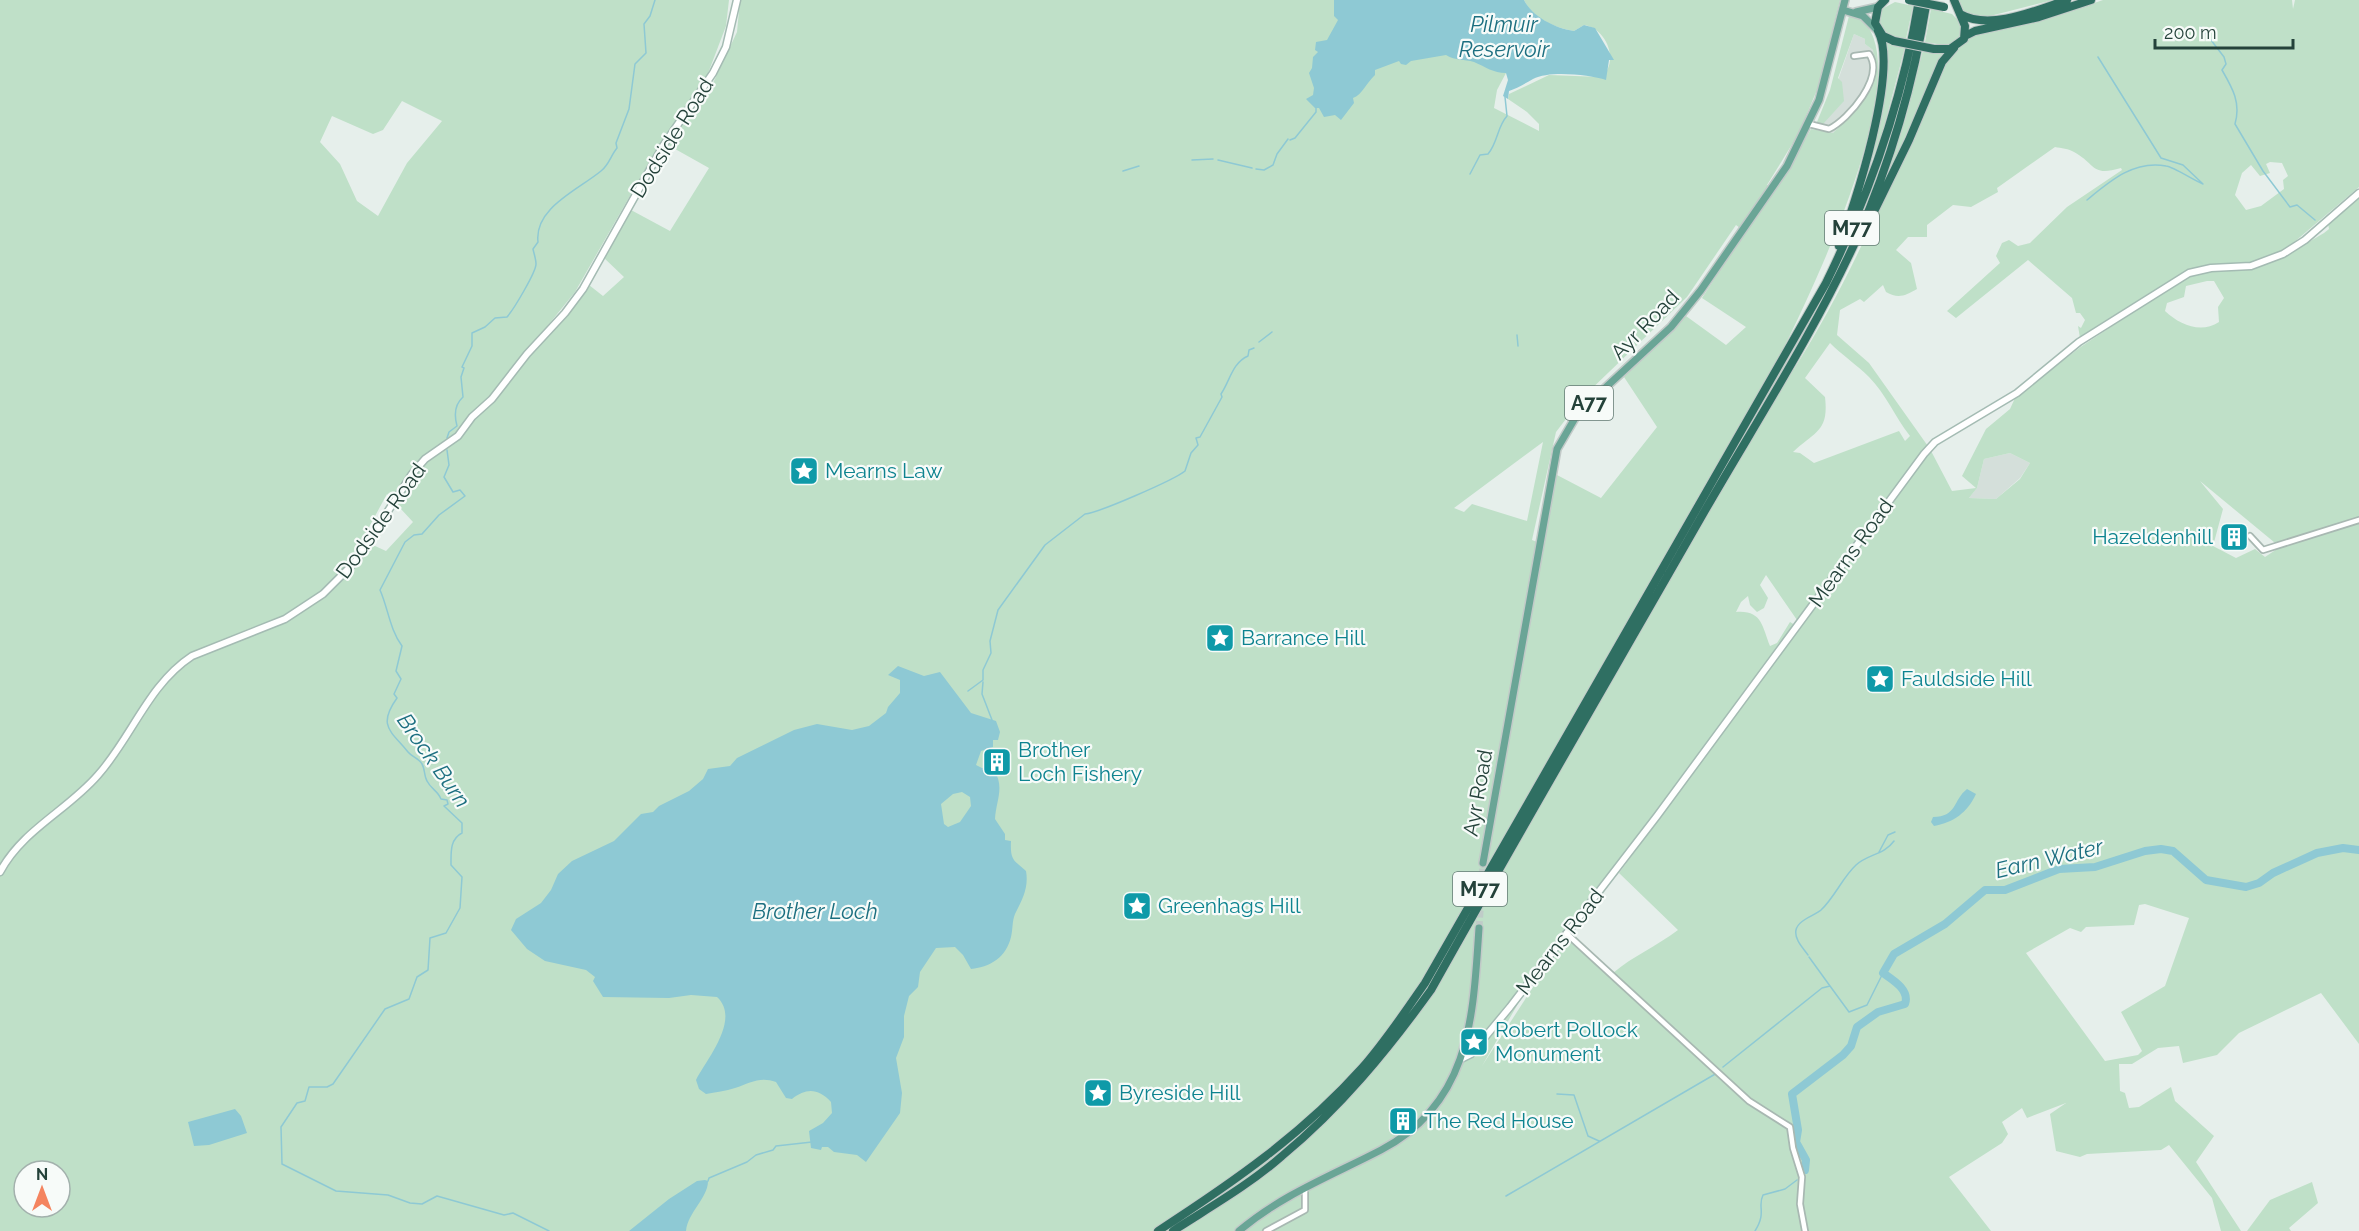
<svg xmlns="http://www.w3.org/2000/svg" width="2359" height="1231" viewBox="0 0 2359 1231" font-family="Raleway,sans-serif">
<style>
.built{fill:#d4dfda}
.green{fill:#bfe0c8;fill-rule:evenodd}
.water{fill:#8ec9d4;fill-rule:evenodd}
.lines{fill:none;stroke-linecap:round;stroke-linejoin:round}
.stream{stroke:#8ec9d4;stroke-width:1.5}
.river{stroke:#8ec9d4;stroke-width:8}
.primary-tunnel{stroke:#bfccc8;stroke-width:7;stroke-dasharray:7 3.5;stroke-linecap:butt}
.street-casing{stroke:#a8b8b2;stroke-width:8}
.secondary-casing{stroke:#a4bbb3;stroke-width:9}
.primary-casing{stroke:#c2cac8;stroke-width:10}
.highway-casing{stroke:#c2cac8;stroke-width:10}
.street{stroke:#fff;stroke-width:4.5}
.secondary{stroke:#fff;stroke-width:6}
.primary{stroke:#6aa596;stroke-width:7}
.highway{stroke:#2f6f62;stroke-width:8}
.highway-bridge-casing{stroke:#c2cac8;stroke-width:10;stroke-linecap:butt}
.highway-bridge{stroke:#2f6f62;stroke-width:8}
.labels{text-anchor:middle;stroke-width:4.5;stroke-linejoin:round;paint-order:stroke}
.shield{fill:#f7fbf9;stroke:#637a73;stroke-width:1.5}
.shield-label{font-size:20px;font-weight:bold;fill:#24423a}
.street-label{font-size:21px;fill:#24423a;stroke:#f7fbf9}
.culture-label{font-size:21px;fill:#0d838f;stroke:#f7fbf9;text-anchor:start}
.water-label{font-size:22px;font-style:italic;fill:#1c6f80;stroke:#f7fbf9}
</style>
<rect width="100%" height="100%" fill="#e6efeb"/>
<path class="built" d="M1854,34L1865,39V44L1873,50L1875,64L1869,93L1833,133L1814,129L1817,122L1823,124Z
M2010,453L2030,463L2020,478L1996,499L1969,498L1977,488L1984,459Z"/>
<path class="green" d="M0,0H729L726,26L707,76L655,152L575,292L488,399L567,317L589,285L603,296L624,277L603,257L631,210L670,231L709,168L668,145L713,83L737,32L740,0H1445L1506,73L1497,90L1494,108L1539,131V124L1527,112L1508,99L1509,94L1549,75L1601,77C1620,63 1607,28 1584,25L1574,31C1554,28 1532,17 1524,0H1840L1819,85L1799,133L1767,185L1778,186L1811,129L1833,133C1859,106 1878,91 1873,50L1865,44V39L1854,34L1838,78L1842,82L1844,101L1823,124L1817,122L1830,90L1849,16L1859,17C1923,66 1808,298 1780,356L1794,369C1853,276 1895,172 1940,72L1952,53L1974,35L2051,18L2103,0H2292L2293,9L2295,0H2359V187L2286,249L2255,263L2251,269L2282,258L2324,233L2329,229L2328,223L2359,196V1044L2321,993L2239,1033L2217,1055L2183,1063L2179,1046L2158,1048L2132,1064H2119L2120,1091L2125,1093L2129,1108L2139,1107L2171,1087L2175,1101L2214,1136L2196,1162L2241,1231H2221L2212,1198L2169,1145L2161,1150L2087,1154L2080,1157L2056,1151L2050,1114L2066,1103L2027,1118L2022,1108L2002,1122L2008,1134L2002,1143L1949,1177L1991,1231H0ZM402,101L442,121L407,163L378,216L357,201L340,164L320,142L332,116L373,134L383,130ZM2055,147C2061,148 2069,149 2074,152C2096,164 2091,177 2121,168L2122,170L2067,207L2030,243L2018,246L2009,240L2002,243L1996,256L2000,263L1947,311L1956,318L2028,260L2072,298L2076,313H2080L2085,320L2081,328L2078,326L2080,338L2189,269L2188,276L2082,346L2016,396L2010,409L1986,429L1962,476L1976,488L1952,491L1930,449L1869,363L1837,335L1840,310L1860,299L1864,302L1883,285L1886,292C1898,299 1905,296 1917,289L1911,263L1896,250L1908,237H1927V225L1953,205L1971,207L1998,192L1997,188ZM2270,162L2282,163L2288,176L2283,180L2284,189L2261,206L2246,210L2235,195L2242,173L2251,165L2260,176L2270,173L2266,164ZM1736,225L1745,232L1702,298L1746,327L1726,345L1686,316L1624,377L1657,427L1601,498L1557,475L1542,544L1532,540L1556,432L1582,398L1687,297ZM2207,281H2214L2224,298L2218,307L2219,322C2201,334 2180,325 2165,311L2167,303L2184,297L2186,286ZM1830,343C1842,355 1857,365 1869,377C1886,394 1895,417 1910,436L1905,441L1899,431L1814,463L1800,453L1793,452C1815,431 1829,432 1825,397L1805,378ZM1543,442L1527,521L1472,504L1464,512L1454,508ZM2010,453L2030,463L2020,479L1996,499L1969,498L1977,488L1984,459ZM2200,481L2280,547L2265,557L2255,549L2236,558L2213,546L2223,509ZM387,494L413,522L386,551L362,540ZM1766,575L1797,620L1819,591L1824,596L1619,873L1678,930C1657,946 1633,956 1613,973L1568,933L1482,1066L1552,945L1660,807L1795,625L1790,622L1777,643L1770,646C1762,626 1762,610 1736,612L1741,602L1748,596L1750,605L1757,612L1764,608L1768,598L1760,585ZM2145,904L2189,918L2165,986L2121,1012L2142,1051L2138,1055L2105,1061L2026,953L2070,928L2081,932L2086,927L2134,925L2139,905ZM24,1171H60V1207H24Z
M1957,0H2053L1990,16L1978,17L1964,12Z
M1895,2L1913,6L1906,39L1886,34L1878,23L1880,10Z
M1931,9L1952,14L1961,23V37L1949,46L1925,42Z
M1884,41L1905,47L1883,131L1861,189L1874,146Z
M1923,50L1943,53L1878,197L1905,120Z
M2312,1182L2318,1203L2289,1228L2291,1231H2247L2270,1200Z"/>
<path class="water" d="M1334,0H1524C1532,16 1554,28 1574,31L1584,25L1595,28L1614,60H1609L1606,80C1590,75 1550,70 1533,79C1526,83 1516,89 1509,91L1508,99L1503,96L1508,80L1506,73C1493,73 1486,67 1474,62C1464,59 1456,61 1446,55L1411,61L1406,65L1401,64L1399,61L1375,70V75C1367,82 1362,95 1353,98L1354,103L1341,120L1335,115L1324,117L1319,108H1315L1306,99L1313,95L1314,88L1309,73L1312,68L1313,57L1318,52L1315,50L1316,42L1327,40L1338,20L1334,16Z
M898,666L924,676L940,672L971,713L996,721L1000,732L998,740H993V747L981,751L976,765L982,768L993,767L991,771L994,770C1005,787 996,801 995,819L1005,834V840L1011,841C1010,861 1014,860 1026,871C1029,888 1022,900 1015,914C1012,921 1013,929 1011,937C1006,957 991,967 971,969L963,955L955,947L936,948L920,972L918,987L909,996L904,1016V1037L896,1058L902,1093L900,1113L866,1162L857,1155L834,1152L828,1147H822L821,1150L811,1148L809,1131L823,1123L832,1113L831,1102C818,1088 806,1088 792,1099L786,1098L776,1082C760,1076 750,1083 735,1088C726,1091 715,1092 706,1094L699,1089L696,1080C707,1059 741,1019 717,997L691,995L669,998L603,997L593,981L595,977L586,970L545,961L527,949L511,930L516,919L541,903L551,890L558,874L572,861L614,841L641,814L653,812L659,806L689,791L703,779L708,769L730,766L737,758L794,730L817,724L852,730L869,726L886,713L888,707L900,693V680L888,675ZM962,792L970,797L971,806L960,822L948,827L944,824L941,804L953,794Z
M1967,789L1976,794C1967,813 1954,822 1934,826L1931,822L1933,817C1957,817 1953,800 1967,789Z
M235,1109L241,1116L247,1133L209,1145L194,1146L188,1122Z
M705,1180L708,1181C708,1198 688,1212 686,1231H629L669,1199L697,1181Z"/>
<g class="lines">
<path class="stream" d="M2201,27L2224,57L2226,64L2222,70C2233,89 2241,103 2235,124L2263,171L2290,207L2297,205L2315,220
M1290,140L1295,138L1316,112V108
M1192,160L1213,159
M1218,160L1252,168
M1256,169L1264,170L1273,165L1277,154L1288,139
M1123,171L1139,166
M1470,174L1480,155L1488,154C1498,142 1497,127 1507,116L1505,97
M2087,200C2110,181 2134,160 2166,166C2174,167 2193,180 2203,184L2183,165L2161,158L2098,57
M1517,335L1518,346
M1259,342L1272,332
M447,438L449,432L457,426C454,415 454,405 463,397L461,377L464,368L462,367L472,346V333L485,327L495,318L507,317C514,309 536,272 536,264C536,259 534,254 533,249L538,242C534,208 578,190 601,171C609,165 611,155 617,148L616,143L629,109L635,64L646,53L644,24L650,16L655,0
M447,450L449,465L444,477L453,492L460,490L465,496L439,515L422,534L414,535L405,542L380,590C388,608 390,630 402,646L396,671L401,679L394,694L397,698C377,726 391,731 408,752C412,757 419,758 422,764C425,769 424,776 427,781C431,789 438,791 441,799L447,800L448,804L444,806L462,823V833C450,839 451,852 451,865L462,877L460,908L446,933L430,938L428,970L417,977L409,999L385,1009L333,1084L327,1087H309L305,1101L297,1103L281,1127L282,1164L336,1191L388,1195L410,1203L422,1204L437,1196L504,1215L513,1213L549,1231
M983,682L982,694L992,720
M968,691L983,680V670L991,653L990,641L998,610L1045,545L1085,514C1098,513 1174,480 1185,471L1191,453L1198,445L1196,438L1200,437L1222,397L1221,394C1230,381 1232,363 1248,356L1249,350L1254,348
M1879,852L1888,835L1895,832
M1808,955C1803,948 1794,939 1796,930C1798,920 1814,916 1821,910C1835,897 1842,878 1856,865C1868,854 1884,855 1894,841
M1809,957L1830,986
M1723,1067L1822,988L1830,986L1849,1012L1867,1005L1883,973
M1557,1094L1574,1095L1588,1136L1599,1141
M708,1181L709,1178L747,1162L756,1155L773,1150L776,1146L812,1142
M1506,1196L1717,1073
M1755,1231C1767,1212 1757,1207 1763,1195L1785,1189L1797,1180"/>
<path class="river" d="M1805,1170L1806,1160L1796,1142L1798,1130L1792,1094L1843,1055L1851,1046L1857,1027L1878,1012L1905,1004C1910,990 1893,980 1883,973L1894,954L1945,924L1985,890H2005L2059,869L2095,867L2145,851L2161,849L2173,851L2206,880L2246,887L2259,883L2273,873L2317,853L2343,848L2359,850"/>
<path class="primary-tunnel" d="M1479,928L1483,863"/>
<g class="street-casing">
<path id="street" d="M1809,124L1829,129C1849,119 1885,77 1869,54L1854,56
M2250,536L2263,550L2359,520
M1566,933L1749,1101L1790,1127L1793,1148L1802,1177L1800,1204L1805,1231
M1266,1231L1305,1210V1188"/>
</g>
<g class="secondary-casing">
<path id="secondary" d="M0,872C22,830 68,810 98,775C132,737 148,685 192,656L285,619L323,594L355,562L412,474L425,459L458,436L472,417L492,399L527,354L565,313L583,289L663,146L713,73L726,47L737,0
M1461,1059L1471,1054L1510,1007L1657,816L1924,454L1935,442L2017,393L2079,342L2189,273L2211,268L2251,266L2283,254L2305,240L2359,193"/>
</g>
<g class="primary-casing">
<path id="primary" d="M1843,10L1863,16L1876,29
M1856,12L1878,7
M1483,863L1557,449L1578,413L1671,327L1701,290L1787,166L1819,100L1845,0
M1239,1231C1281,1195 1333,1175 1381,1150C1471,1103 1473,1017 1479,928"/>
</g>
<g class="highway-casing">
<path id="highway" d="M1885,0L1878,7L1875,23L1883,36L1894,41
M1960,14C1990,31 2037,10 2067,0
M1965,36L1975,31L2039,17L2091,0
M1934,49H1950L1964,39L1965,26L1954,0
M1864,232L1909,140L1942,62L1954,48
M1839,246C1855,205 1899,69 1878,31
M1158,1231C1232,1183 1303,1134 1362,1068C1385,1042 1405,1012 1425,983L1826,283C1870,193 1903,99 1919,0
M1173,1231C1210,1207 1249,1185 1282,1156C1340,1108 1387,1051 1431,990C1520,831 1612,673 1703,514C1756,422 1814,333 1858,236C1891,161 1914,80 1927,0"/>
</g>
<use href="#street" class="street"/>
<use href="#secondary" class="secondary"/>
<use href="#primary" class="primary"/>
<use href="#highway" class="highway"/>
<g class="highway-bridge-casing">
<path id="highway-bridge" d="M1909,0L1944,7
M1894,41L1934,49"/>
</g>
<use href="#highway-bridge" class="highway-bridge"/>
</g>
<defs>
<g id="sight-square" transform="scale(1.5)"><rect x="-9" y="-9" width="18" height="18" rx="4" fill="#0f9aa8" stroke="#f7fbf9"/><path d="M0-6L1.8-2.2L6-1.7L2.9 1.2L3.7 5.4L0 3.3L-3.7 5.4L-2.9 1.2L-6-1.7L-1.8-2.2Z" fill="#fff"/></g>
<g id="building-square" transform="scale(1.5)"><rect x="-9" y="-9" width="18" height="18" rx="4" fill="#0f9aa8" stroke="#f7fbf9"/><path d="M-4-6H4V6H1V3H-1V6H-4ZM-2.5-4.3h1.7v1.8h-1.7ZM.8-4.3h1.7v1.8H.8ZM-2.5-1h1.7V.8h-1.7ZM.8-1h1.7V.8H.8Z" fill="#fff"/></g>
</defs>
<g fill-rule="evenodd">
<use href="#sight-square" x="804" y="471"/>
<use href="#building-square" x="2234" y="537"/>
<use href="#sight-square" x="1220" y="638"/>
<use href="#sight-square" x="1880" y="679"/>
<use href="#building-square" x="997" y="762"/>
<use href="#sight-square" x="1137" y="906"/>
<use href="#sight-square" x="1474" y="1042"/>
<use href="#sight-square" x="1098" y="1093"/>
<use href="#building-square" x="1403" y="1121"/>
</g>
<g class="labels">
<g class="shield">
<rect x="1825" y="211" width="54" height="34" rx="4.5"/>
<rect x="1565" y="386" width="48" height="34" rx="4.5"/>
<rect x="1453" y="872" width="54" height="34" rx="4.5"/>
</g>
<g class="shield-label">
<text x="1852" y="235">M77</text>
<text x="1589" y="410">A77</text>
<text x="1480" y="896">M77</text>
</g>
<g class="street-label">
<text transform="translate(672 138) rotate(-58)" y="7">Dodside Road</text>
<text transform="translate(1645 325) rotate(-46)" y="7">Ayr Road</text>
<text transform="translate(381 521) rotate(-54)" y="7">Dodside Road</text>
<text transform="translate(1851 553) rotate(-54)" y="7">Mearns Road</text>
<text transform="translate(1478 793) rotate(-80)" y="7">Ayr Road</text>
<text transform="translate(1560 942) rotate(-52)" y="7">Mearns Road</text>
</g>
<g class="culture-label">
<text x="825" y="478">Mearns Law</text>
<text x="2213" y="544" text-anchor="end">Hazeldenhill</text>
<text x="1241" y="645">Barrance Hill</text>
<text x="1901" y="686">Fauldside Hill</text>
<text x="1018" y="757">Brother<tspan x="1018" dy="24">Loch Fishery</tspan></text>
<text x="1158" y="913">Greenhags Hill</text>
<text x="1495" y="1037">Robert Pollock<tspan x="1495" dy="24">Monument</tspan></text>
<text x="1119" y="1100">Byreside Hill</text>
<text x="1424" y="1128">The Red House</text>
</g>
<g class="water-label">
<text x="1504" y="32">Pilmuir<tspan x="1504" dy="25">Reservoir</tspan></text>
<text transform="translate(434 760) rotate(55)" y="8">Brock Burn</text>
<text transform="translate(2049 858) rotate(-13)" y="8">Earn Water</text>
<text x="815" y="919">Brother Loch</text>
</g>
</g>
<g transform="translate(42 1189)"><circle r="28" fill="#f7fbf9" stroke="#a3b1ad" stroke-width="1.5"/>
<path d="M0-4.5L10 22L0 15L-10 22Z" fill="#f4845f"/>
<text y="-9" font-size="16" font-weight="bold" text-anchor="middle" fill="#24423a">N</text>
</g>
<path d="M2155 39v9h138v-9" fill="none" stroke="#24423a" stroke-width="3"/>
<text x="2164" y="39" font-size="18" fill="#24423a" stroke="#f7fbf9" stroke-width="4.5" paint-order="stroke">200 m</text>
</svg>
